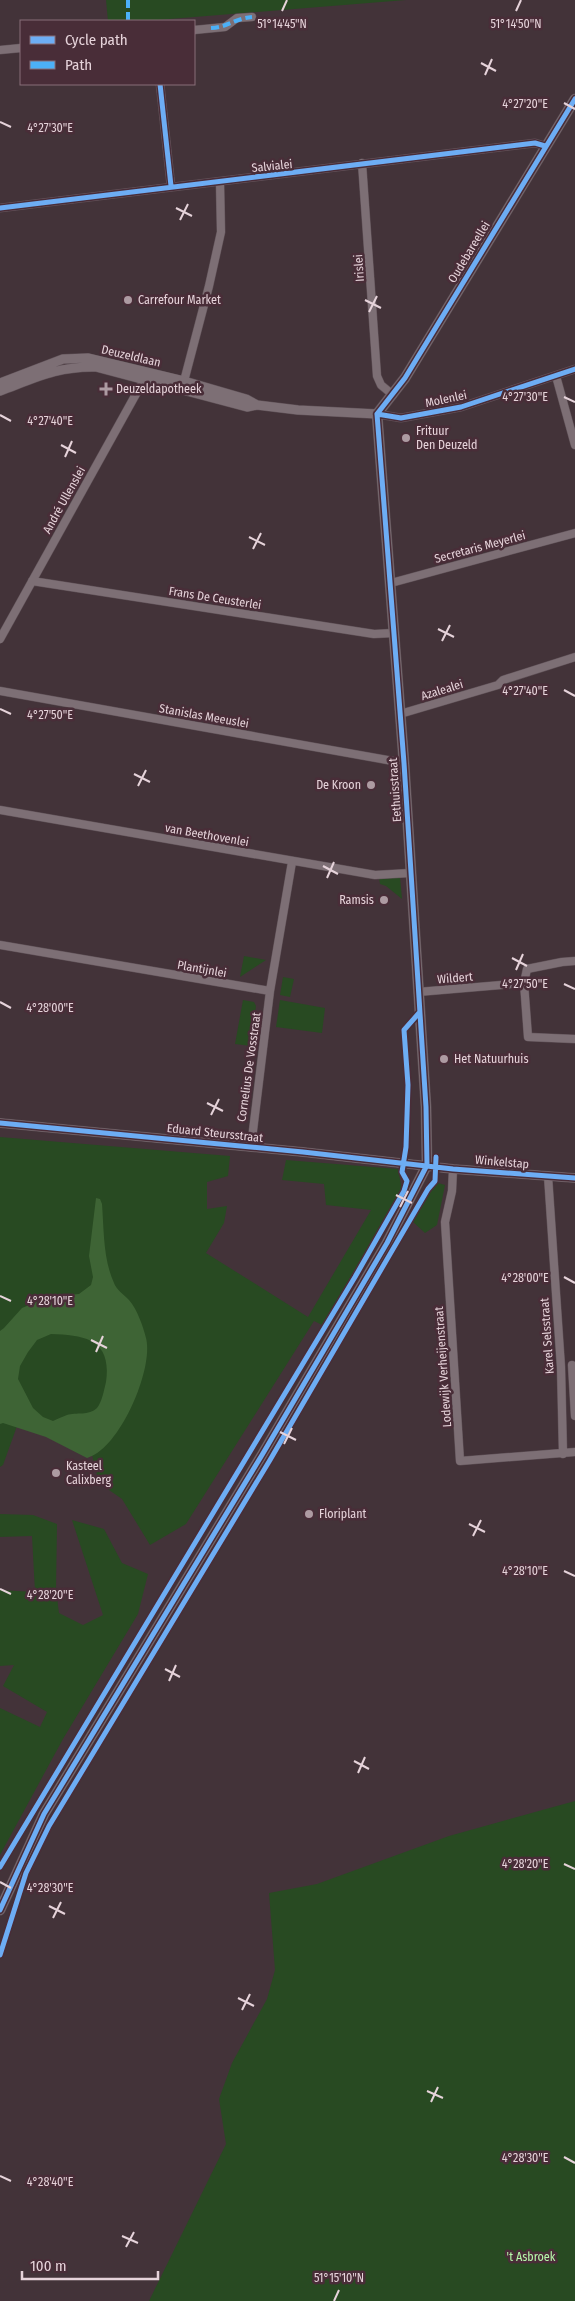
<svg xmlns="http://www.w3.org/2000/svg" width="575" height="2301" viewBox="0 0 575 2301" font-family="'Fira Sans Condensed',sans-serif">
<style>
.green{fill:#284a22}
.water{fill:#3e6435;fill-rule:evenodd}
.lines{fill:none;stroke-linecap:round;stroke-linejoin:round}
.minor-casing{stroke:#5f5157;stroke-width:9}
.tertiary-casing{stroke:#5f5157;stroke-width:10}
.secondary-casing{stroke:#5f5157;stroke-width:11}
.minor{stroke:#7d6f75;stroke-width:8}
.tertiary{stroke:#7d6f75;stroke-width:9}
.secondary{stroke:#77696f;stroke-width:10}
.quiet{stroke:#4cb0f7;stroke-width:4;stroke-dasharray:8 4;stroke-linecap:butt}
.cycleway-casing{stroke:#492d38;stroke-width:8}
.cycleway{stroke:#6dadf4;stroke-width:5}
.ticks{fill:none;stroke:#e6d3da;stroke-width:2}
.poi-dot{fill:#ad9ba2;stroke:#492d38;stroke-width:2}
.labels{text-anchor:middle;stroke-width:5;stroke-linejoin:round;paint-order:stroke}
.street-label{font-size:12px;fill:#e6d3da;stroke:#492d38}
.poi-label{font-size:12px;fill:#e6d3da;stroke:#492d38;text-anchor:start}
.park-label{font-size:12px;fill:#b6f8aa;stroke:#492d38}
.ticks-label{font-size:12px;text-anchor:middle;fill:#e6d3da;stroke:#492d38;stroke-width:5;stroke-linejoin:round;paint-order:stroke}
</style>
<rect width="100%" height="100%" fill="#433339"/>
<path class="green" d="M106,0H406L145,21H108Z
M400,877L402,899L386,886L380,884L379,878Z
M244,956L266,960L240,977Z
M283,977L294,979L290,997L280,995Z
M243,1000L254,1002L256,1006L251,1046L235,1044Z
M280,1000L325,1008L322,1033L276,1027Z
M0,1137L230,1156L228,1176L207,1182V1209L227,1206L224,1223L206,1253L308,1317L371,1210L326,1205L324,1184L282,1180L286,1160L398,1169L402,1190L322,1325L314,1321L186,1524L150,1545L122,1499L99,1483L90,1447L21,1415L3,1465L0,1467Z
M438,1183L445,1185L437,1225L425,1233L413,1222L431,1189Z
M0,1514L33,1515L57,1524L56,1590L59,1613L83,1625L103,1615L72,1520L104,1529L122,1563L148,1574L138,1614L63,1739L0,1855V1708L40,1727L47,1712L3,1686L14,1665L0,1666V1590L35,1592L32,1536L0,1537Z
M575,1801V2301H149L226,2144L219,2099L232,2063L267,1999L275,1970L269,1893L317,1884L449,1836Z"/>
<path class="water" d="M96,1198L100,1199L102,1204C104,1230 103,1259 114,1283C116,1289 124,1295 129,1300C137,1309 143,1326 146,1338C154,1368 120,1449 87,1458L46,1437L3,1423L0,1424V1331L4,1328L22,1308L49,1297L79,1294L91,1285L93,1277L89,1256ZM51,1334C86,1335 112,1340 106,1382C104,1390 102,1402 97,1408C89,1416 76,1412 67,1415C62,1417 57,1419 53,1421L43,1417L33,1408L18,1379L20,1366L28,1352L37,1340Z"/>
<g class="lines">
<g class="minor-casing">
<path id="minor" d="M194,30L225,27L237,18L252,17
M0,50L21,48
M160,84L171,186
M362,163L377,376L381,385L393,395
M0,208L535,143L545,146
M556,376L575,445
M183,385L209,286L221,232L220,182
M377,414L401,418L461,407L575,369
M32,581L374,634L394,633
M391,583L575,533
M0,639L146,376
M0,691L404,763
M400,714L498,685L503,680L575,657
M0,810L375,875L410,873
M0,945L270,991L292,862
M575,961L562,962L527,969L524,983L528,1037L575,1039
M418,992L524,983
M251,1147L270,991
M453,1169L452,1191L445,1222L460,1461L575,1452
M548,1176L561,1367L563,1454
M572,1365L575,1416"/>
</g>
<g class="tertiary-casing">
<path id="tertiary" d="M0,383L63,359L88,358L184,381L246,399L257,405
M0,391C35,378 58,366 96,367L247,407L257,405L298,410L377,414
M0,1123L303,1152L453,1169L575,1178"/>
</g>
<g class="secondary-casing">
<path id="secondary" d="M0,1910L44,1814L262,1455L387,1243L427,1165L426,1107L404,763L377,414L405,378L575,99"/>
</g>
<use href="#minor" class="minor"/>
<use href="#tertiary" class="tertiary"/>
<use href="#secondary" class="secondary"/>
<path class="quiet" d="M128,0V21
M211,28C229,27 233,19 252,17"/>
<g class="cycleway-casing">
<path id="cycleway" d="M160,84L171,186
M0,208L535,143L545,146
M377,414L405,378L575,99
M377,414L401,418L461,407L575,369
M0,1123L303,1152L453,1169L575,1178
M0,1867L355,1277L404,1191L407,1181L402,1172L406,1147L408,1085L404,1030L419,1013
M0,1910L44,1814L262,1455L387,1243L427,1165L426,1107L404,763L377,414
M0,1955L26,1873L49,1826L270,1460L428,1189L435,1181L436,1157"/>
</g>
<use href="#cycleway" class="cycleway"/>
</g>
<path class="ticks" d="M282,11L287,0M516,11L521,0M481,63L496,71M485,75L492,59M564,103L575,109M0,122L11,127M176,208L192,216M180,220L188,204M365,300L381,308M369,312L377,296M564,397L575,402M0,415L11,421M61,445L76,453M65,457L72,441M249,537L265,545M253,549L261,533M438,629L454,637M442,641L450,625M564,690L575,696M0,709L11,714M134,774L150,782M138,786L146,770M323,866L338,874M327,878L334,862M512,958L527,966M516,970L523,954M564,984L575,989M0,1002L11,1008M207,1103L223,1111M211,1115L219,1099M396,1195L412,1203M400,1207L408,1191M564,1277L575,1283M0,1296L11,1301M91,1340L107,1348M96,1352L103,1336M280,1432L296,1440M284,1444L292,1428M469,1524L485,1532M473,1536L481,1520M564,1571L575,1576M0,1589L11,1594M165,1669L180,1677M169,1681L176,1665M354,1761L369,1769M358,1773L365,1757M564,1864L575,1869M0,1882L11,1888M49,1906L65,1914M53,1918L61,1902M238,1998L254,2006M242,2010L250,1994M427,2091L443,2098M431,2102L438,2087M564,2157L575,2163M0,2176L11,2181M122,2236L138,2243M126,2247L134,2232M334,2301L339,2290"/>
<g class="poi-dot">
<circle cx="128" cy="300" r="5"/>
<path d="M103.5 381.5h5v5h5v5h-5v5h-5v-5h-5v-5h5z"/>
<circle cx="406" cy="438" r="5"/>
<circle cx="371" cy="785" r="5"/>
<circle cx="384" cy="900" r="5"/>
<circle cx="444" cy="1059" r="5"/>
<circle cx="56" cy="1473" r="5"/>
<circle cx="309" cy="1514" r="5"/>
</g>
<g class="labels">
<g class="street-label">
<text transform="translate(272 166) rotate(-6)" y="4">Salvialei</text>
<text transform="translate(469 252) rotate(-59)" y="4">Oudebareellei</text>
<text transform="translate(359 268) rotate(-94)" y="4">Irislei</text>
<text transform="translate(131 356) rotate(13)" y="4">Deuzeldlaan</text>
<text transform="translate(446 399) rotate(-12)" y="4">Molenlei</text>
<text transform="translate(64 500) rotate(-61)" y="4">André Ullenslei</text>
<text transform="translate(480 547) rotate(-15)" y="4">Secretaris Meyerlei</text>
<text transform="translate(215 598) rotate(9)" y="4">Frans De Ceusterlei</text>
<text transform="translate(442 690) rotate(-17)" y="4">Azalealei</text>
<text transform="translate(204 716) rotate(10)" y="4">Stanislas Meeuslei</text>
<text transform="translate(395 790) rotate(-94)" y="4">Eethuisstraat</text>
<text transform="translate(207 835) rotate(10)" y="4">van Beethovenlei</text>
<text transform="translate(202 969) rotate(10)" y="4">Plantijnlei</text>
<text transform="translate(455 978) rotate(-5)" y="4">Wildert</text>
<text transform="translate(249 1067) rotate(-82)" y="4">Cornelius De Vosstraat</text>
<text transform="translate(215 1133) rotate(6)" y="4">Eduard Steursstraat</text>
<text transform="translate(502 1162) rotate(5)" y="4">Winkelstap</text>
<text transform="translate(547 1336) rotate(-94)" y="4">Karel Selsstraat</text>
<text transform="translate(443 1367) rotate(-94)" y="4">Lodewijk Verheijenstraat</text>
</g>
<g class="poi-label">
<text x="138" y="304">Carrefour Market</text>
<text x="116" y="393">Deuzeldapotheek</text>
<text x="416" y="435">Frituur<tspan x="416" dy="14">Den Deuzeld</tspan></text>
<text x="361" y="789" text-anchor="end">De Kroon</text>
<text x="374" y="904" text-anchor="end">Ramsis</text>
<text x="454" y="1063">Het Natuurhuis</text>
<text x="66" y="1470">Kasteel<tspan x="66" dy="14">Calixberg</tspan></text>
<text x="319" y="1518">Floriplant</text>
</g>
<g class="park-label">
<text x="531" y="2261">'t Asbroek</text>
</g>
</g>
<g class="ticks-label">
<text x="282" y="28">51°14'45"N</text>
<text x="516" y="28">51°14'50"N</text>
<text x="525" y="108">4°27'20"E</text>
<text x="50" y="132">4°27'30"E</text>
<text x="525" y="401">4°27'30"E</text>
<text x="50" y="425">4°27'40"E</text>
<text x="525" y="695">4°27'40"E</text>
<text x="50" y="719">4°27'50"E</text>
<text x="525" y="988">4°27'50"E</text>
<text x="50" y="1012">4°28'00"E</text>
<text x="525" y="1282">4°28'00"E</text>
<text x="50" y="1305">4°28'10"E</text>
<text x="525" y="1575">4°28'10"E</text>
<text x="50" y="1599">4°28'20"E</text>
<text x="525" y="1868">4°28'20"E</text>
<text x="50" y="1892">4°28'30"E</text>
<text x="525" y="2162">4°28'30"E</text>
<text x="50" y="2186">4°28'40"E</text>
<text x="339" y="2282">51°15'10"N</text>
</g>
<rect x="20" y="20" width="175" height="65" fill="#492d38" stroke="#886f79"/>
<rect x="30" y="36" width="25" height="8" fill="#6dadf4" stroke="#886f79"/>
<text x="65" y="45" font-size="15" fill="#e6d3da">Cycle path</text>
<rect x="30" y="61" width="25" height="8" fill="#4cb0f7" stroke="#886f79"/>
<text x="65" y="70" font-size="15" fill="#e6d3da">Path</text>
<path d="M22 2271v8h136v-8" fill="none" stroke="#e6d3da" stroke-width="2.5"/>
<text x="30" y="2271" font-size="15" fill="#e6d3da" stroke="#492d38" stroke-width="4" paint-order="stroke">100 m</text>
</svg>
